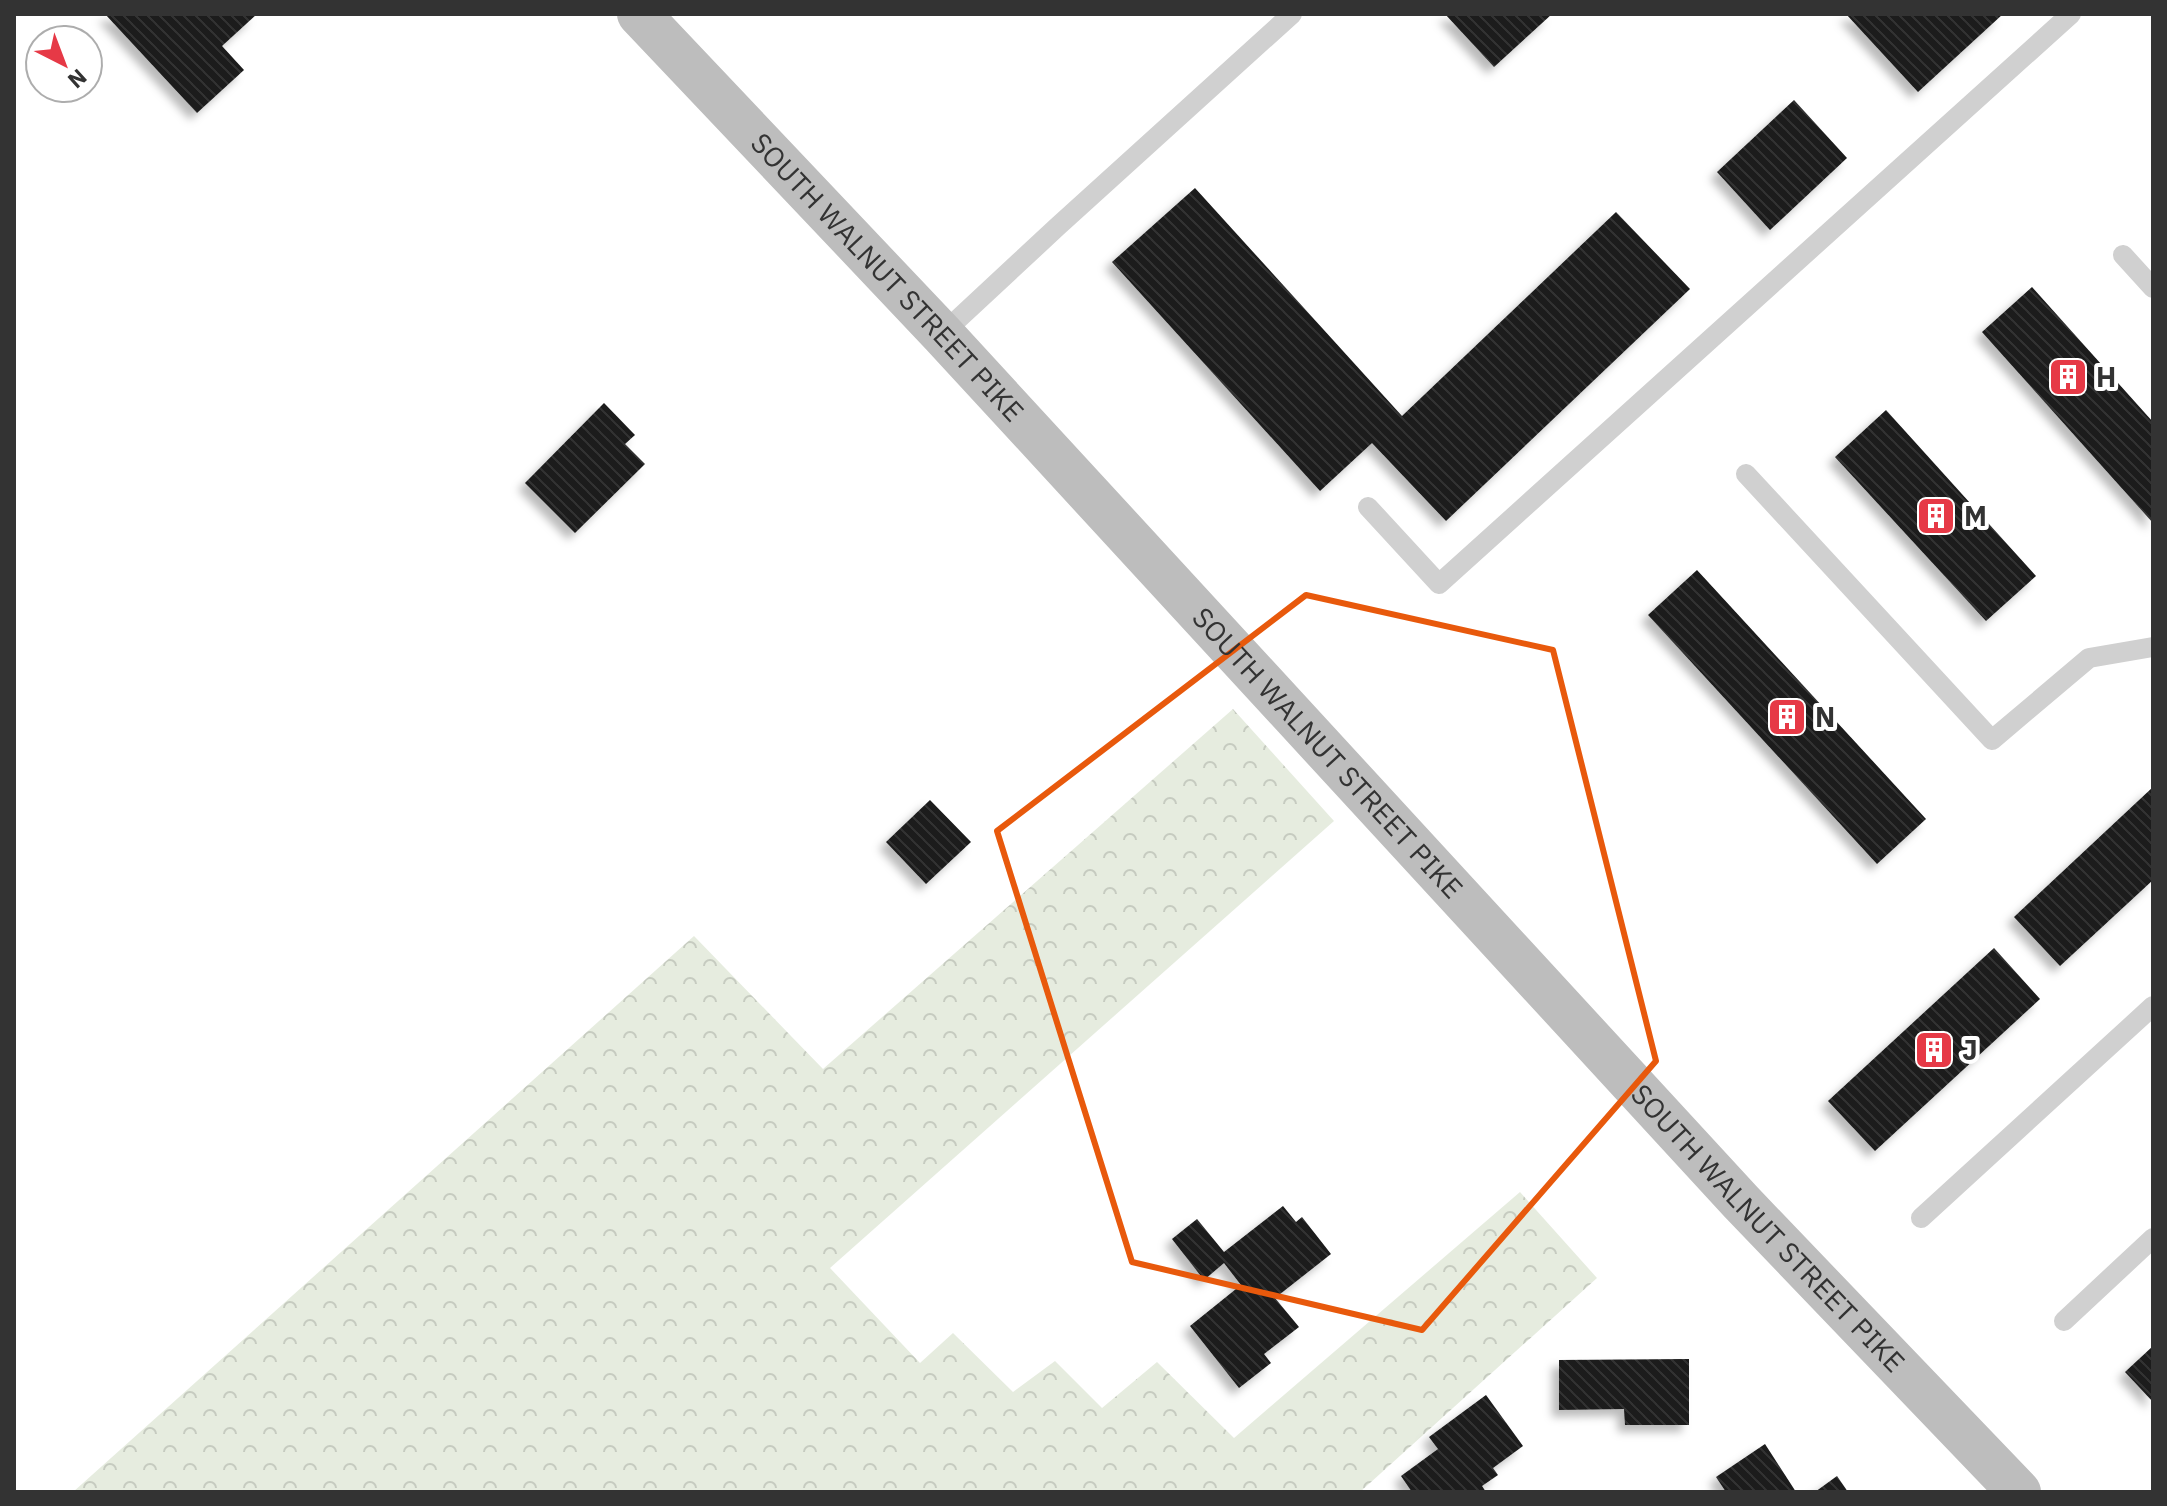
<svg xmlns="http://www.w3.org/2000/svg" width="2167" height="1506" viewBox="0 0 2167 1506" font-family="'IBM Plex Sans',sans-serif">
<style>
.forest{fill:url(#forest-crowns)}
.building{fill:url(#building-back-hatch);filter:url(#shadow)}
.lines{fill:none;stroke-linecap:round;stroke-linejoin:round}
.lane{stroke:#d0d0d0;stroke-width:20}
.secondary{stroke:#bdbdbd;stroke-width:44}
.marked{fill:none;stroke:#e8590c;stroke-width:6;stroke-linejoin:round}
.labels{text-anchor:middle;stroke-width:8;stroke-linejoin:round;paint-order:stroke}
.street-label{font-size:28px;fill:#333;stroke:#fff}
.poi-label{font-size:28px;font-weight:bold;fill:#333;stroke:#fff;text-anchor:start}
</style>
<defs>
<pattern id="forest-crowns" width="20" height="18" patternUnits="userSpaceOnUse" patternTransform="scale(2)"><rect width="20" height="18" fill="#e6ecdf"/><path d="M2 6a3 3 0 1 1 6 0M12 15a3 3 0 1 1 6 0" fill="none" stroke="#c6cbc0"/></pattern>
<pattern id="building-back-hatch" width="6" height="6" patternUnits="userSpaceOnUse" patternTransform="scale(2)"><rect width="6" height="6" fill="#1a1a1a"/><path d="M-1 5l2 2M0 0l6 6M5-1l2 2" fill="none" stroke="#333"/></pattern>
<filter id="shadow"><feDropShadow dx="-7" dy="7" stdDeviation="4" flood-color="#0004"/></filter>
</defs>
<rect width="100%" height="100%" fill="#fff"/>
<path class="forest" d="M1233,709L1334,821L830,1268L920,1363L953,1333L1013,1392L1055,1361L1102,1408L1157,1362L1234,1438L1520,1192L1597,1278L1360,1492H73L694,936L823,1069Z"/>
<path class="building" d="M105,14H257L222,46L244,70L197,113Z
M1445,14H1552L1494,67Z
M1846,14H2003L1918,92Z
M1794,100L1847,158L1770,230L1717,172Z
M1195,188L1402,416L1616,212L1690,289L1446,521L1372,443L1320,491L1112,262Z
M2032,287L2153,422V523L1982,332Z
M604,403L635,435L625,444L645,464L575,533L525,483Z
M1886,410L2036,576L1986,621L1835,457Z
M1697,570L1926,819L1877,864L1648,615Z
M2153,787V880L2060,966L2014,917Z
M930,800L971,842L926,884L886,842Z
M1994,948L2040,999L1875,1151L1828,1101Z
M1283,1206L1296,1222L1302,1217L1331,1254L1275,1298L1299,1327L1264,1354L1271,1363L1239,1388L1190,1326L1241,1285L1224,1263L1204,1280L1172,1239L1197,1219L1224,1252Z
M2153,1346V1402L2125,1372Z
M1689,1359V1425H1625L1624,1409L1559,1410V1360Z
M1486,1395L1523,1446L1493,1468L1498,1475L1482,1486L1486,1492H1412L1401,1476L1438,1449L1429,1437Z
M1765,1444L1796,1492H1726L1716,1477Z
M1837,1476L1848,1492H1815Z"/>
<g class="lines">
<path class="lane" d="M2123,255L2153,288
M942,334L1057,227L1292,14
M1746,474L1992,740L2089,658L2153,647
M1368,507L1439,584L2071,14
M1921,1218L2153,1006
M2064,1321L2153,1238"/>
<path class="secondary" id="s1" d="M639,14L942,334L1741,1202L2019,1492"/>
</g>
<path class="marked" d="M1306,595L1553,650L1656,1061L1422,1330L1132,1262L997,831Z"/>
<defs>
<g id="building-square" transform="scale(2)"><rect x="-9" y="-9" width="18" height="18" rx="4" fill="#e63946" stroke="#fff"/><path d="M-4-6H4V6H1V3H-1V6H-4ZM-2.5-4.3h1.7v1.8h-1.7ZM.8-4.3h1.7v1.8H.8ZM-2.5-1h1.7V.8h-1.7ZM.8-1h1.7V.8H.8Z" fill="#fff"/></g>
</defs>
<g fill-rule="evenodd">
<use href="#building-square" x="2068" y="377"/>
<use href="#building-square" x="1936" y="516"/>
<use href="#building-square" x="1787" y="717"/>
<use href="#building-square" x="1934" y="1050"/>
</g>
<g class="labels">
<g class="street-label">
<text dy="10" stroke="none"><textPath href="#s1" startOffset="362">SOUTH WALNUT STREET PIKE</textPath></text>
<text dy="10" stroke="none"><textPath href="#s1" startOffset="1010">SOUTH WALNUT STREET PIKE</textPath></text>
<text dy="10" stroke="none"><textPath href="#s1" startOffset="1658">SOUTH WALNUT STREET PIKE</textPath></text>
</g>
<g class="poi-label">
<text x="2096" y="387">H</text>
<text x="1964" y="526">M</text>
<text x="1815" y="727">N</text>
<text x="1962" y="1060">J</text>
</g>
</g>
<rect width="2167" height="1506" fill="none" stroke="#333333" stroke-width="32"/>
<g transform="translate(64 64) rotate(138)"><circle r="38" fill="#ffffff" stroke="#adadad" stroke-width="2"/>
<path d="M0-6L14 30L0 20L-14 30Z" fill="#e63946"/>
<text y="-12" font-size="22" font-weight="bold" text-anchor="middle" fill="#333333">N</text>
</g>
</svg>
